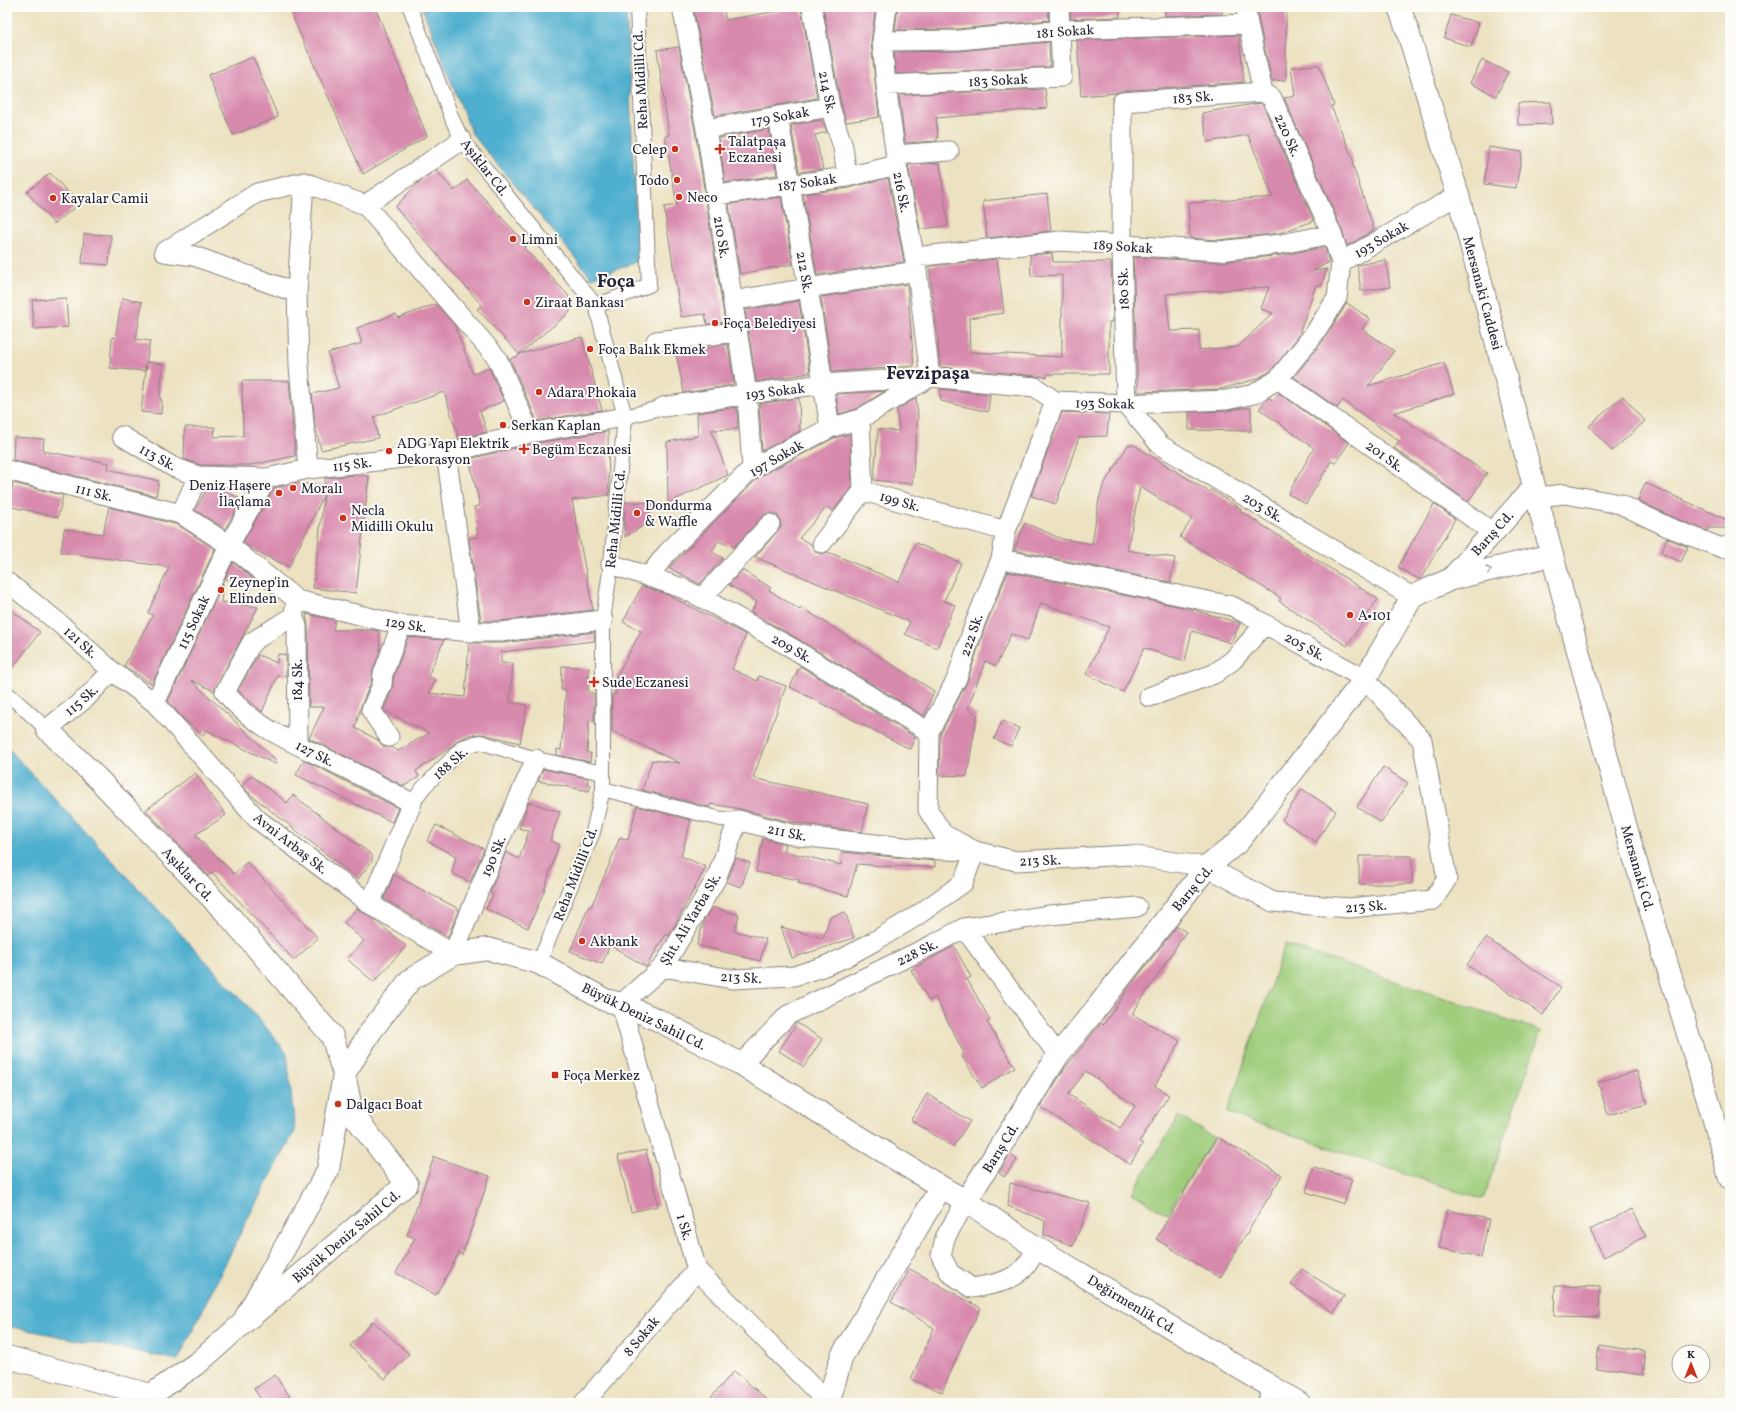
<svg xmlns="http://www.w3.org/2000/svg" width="1737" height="1410" viewBox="0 0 1737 1410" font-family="Vollkorn,serif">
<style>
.green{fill:#9fcd7b;stroke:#60785b}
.water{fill:#50afcf;stroke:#396885}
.building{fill:#d88aad;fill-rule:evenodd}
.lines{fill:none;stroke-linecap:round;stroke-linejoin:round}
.pedestrian-casing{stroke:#87827e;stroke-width:16}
.minor-casing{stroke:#87827e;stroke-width:21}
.tertiary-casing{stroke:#87827e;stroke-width:24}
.pedestrian{stroke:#fff;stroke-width:14}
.minor{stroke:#fff;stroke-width:19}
.tertiary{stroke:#fff;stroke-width:22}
.oneway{stroke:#9c9ca7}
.poi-dot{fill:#c8321e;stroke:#fdfcf7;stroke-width:1.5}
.labels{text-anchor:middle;stroke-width:4;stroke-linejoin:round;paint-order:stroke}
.street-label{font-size:14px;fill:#22223b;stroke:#fdfcf7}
.poi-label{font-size:14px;fill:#22223b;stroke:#fdfcf7;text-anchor:start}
.district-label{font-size:18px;font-weight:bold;fill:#22223b;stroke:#fdfcf7}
</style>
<rect width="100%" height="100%" fill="#fdfcf7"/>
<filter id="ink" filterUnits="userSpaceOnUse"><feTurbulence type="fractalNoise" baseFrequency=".025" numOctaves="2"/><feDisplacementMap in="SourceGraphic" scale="8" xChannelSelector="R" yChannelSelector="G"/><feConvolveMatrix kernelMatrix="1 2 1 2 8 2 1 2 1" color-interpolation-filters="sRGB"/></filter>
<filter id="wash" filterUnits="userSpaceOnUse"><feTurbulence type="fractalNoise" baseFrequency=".012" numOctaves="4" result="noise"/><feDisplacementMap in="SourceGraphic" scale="16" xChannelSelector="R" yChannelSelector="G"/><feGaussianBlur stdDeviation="0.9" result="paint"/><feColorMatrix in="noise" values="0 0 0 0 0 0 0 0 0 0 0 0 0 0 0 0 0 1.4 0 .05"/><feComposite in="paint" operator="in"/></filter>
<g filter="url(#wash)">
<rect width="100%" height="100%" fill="#ece2c1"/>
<path class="green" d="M1285,944L1541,1031L1483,1200L1227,1113Z
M1179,1116L1214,1138L1167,1214L1132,1193Z"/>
<path class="water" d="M422,7H626L638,262L592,278L472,134Z
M7,747L255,1014L287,1053L295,1131L246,1222L178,1360L7,1326Z"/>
<g id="blocks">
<path class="building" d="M293,7H375L427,136L363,174L292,16Z
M693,7H723L726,20L801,7L817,98L715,116Z
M823,7H876L871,42L879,117L846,122L841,104Z
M898,7H1048L1049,20L958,29L895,30Z
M1070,7H1119L1120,17L1071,19Z
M1165,7H1222V14L1165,16Z
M1257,7H1286V80L1272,81L1259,22Z
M1451,15L1479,23L1471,47L1444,38Z
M1239,35L1244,82L1121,91L1116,93L1081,96L1077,40Z
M1049,42L1050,67L896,74L894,52L960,51Z
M679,47L695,131L725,322L707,324L705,314L681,317L664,207L677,205L665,136L669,135L657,50Z
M253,57L278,117L233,135L208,75Z
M1482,60L1508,72L1496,96L1470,83Z
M1319,65L1334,105L1331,106L1354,162L1352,163L1374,230L1347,246L1342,230L1284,98L1295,96L1291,67Z
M1045,89L1047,108L936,118L938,138H937V141L905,143L899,95Z
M1551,102L1552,124L1518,125V103Z
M1260,103L1263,105L1314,221L1279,233L1219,240L1190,238L1188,203L1273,197L1248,135L1208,142L1202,113Z
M822,120L827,132L815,135L823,169L799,172L791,125Z
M769,129L777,175L725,183L719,138Z
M1489,147L1522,152L1516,188L1484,184Z
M940,163L948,226L920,229L908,165Z
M436,170L454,191L467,180L527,245L524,248L568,295L570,312L519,354L477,309L482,305L395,207L421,180Z
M50,173L79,204L54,224L27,192Z
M888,178L904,262L817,275L803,194L849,188Z
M1047,194L1051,231L987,238L983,201Z
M781,197L793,264L740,274L729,204Z
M84,234L111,235L109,265L82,263Z
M1319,248H1325L1329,262L1313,271L1327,269L1321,286L1316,285L1298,337L1271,371L1256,379L1221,389L1138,392L1133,257L1220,262L1282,255ZM1269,287L1261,309L1273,313L1238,347L1199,350V330L1170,331L1166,294Z
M1052,253L1053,262H1111L1113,322H1109V374H1047V377L940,367L937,332L929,266L997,259L1004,313L969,318L970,352L1062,357V275L1031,276L1030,255Z
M1386,260L1390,287L1361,291L1357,265Z
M907,284L914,366L832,372L821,297Z
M66,298L68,327L34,329L32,300Z
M122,298L142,302L136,339L150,341L145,371L110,368L112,337L115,338Z
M799,301L810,373L756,382L745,310Z
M1347,303L1370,319L1362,329L1394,351L1368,386L1444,363L1454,394L1394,413L1487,473L1468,502L1440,481V480L1394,448L1399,441L1343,400L1337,408L1294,377L1323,341Z
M436,304L455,326L473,374L489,368L504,401L480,411L487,432L459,439L444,392L374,417L378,438L321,450L315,426L312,394L339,388L328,353L362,343L357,328L396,314L398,318Z
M582,337L602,410L537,421L510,359L520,355L519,354Z
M728,344L734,385L684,393L676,353Z
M147,362L163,364L160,399L162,400L161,414L141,412Z
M242,381H289L295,456L251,465H200L184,459L185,427H215L214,437L243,436Z
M940,389L990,394L988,412L941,401Z
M885,391L856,409L839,414L836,394Z
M1279,393L1349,443L1335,463L1331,461L1306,504L1288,494L1314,448L1259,409L1266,400L1269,398L1273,400Z
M1623,396L1645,421L1612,451L1589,426Z
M799,398L800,431L762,451L759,404Z
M916,398L918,416L912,484L874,480L878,429L899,431L897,410Z
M737,407L738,429L711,430L728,475L668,503L667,442L698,436L697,413Z
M1243,408H1251V431L1189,430V412L1227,411Z
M1062,412L1109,414L1107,436L1079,437L1056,504L1031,496Z
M608,431L609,495L572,500L593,610L500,621H481L469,538L478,537L474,507L480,506L469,459L532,444Z
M850,434L852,487L833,511L827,507L799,538L811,544L816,552L821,554L828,552L899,582L916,543L961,563L944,601L955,605L937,648L905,634L910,622L755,557L781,527L780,520L778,516L773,513H767L762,517L734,547L718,541L712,552L723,558L700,584L669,568L759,477L834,438Z
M14,437L44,439L43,451L109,463L108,469L159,481L156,496L13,460Z
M1128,445H1134L1209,492L1211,490L1241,509L1240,511L1378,599L1347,646L1279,601L1281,598L1180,537L1192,519L1140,487L1127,550L1175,558L1170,582L1014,550L1025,523L1062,539L1092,544L1099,499L1103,486Z
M355,475L369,476L356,593L313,588L324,495L289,567L252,549L243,542L261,510L262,511L274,488L296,483L325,486V478Z
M13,483L63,495L58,517L7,506Z
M1645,483L1730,521V528H1709L1707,531L1672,517L1638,500Z
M208,487L221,488L242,500L225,529L195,510Z
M625,502L654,503L646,524L625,537L624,520Z
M1434,504L1455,519L1420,580L1398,567Z
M109,507L178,525L215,549L152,684L124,666L153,615L148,613L169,567L61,552L64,529L103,534Z
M1667,538L1688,547L1681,562L1661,553Z
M233,562L257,582L225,579Z
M742,570L771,588L769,590L800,610L801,607L934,691L924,716L798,639L751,612L757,602L729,585Z
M1008,572L1197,610V611L1240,623L1231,643L1192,631L1185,661L1144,648L1123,692L1086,674L1109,627L1041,603L1028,640L1011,634L996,666L985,661L968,708L977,715L967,776L939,775L940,735L967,682L985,627Z
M223,583L221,602L258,607L214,691L191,680L277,761L275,764L206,730L203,736L182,717L168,701Z
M642,586L666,594L746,635L732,669L757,681L759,676L786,686L753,778L868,804L862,832L790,822L741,809L711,804L709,807L642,790L652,760L680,763L612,731V694L615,695L616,677L641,631L623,622Z
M7,607L40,632L7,675Z
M306,614L335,620L333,630H373L379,631L380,652L373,670L371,682L361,706L355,728L378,740L384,747H392L398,751L429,733L385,711L384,709L392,689L394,676L408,637L444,640L428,676L436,680L429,693L465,697L469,643H502L594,632V641L501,652V663H513L510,702L527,705L520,743L482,734L470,735L457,741L450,748L416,771L419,777L404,786L309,738L324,707H309L308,626Z
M278,654L286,655V676L278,675L262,712L238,690L258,655L277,663Z
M562,666L589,668L588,693H594V722L589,720L587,753H591L590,762L557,755V749L561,750L566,690H561Z
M800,666L915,737L910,749L790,687Z
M1002,721L1019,728L1011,746L994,739Z
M304,760L398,808L392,822L296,775Z
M1383,767L1408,783L1381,823L1357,807Z
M543,769L588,778L587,783L591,785L589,791L538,781Z
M195,773L226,815L195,835L234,874L247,862L318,938L294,960L212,872L208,876L146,810Z
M251,775L287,803L293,795L372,855V861L358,879L251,795L242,786Z
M1302,789L1336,811L1316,842L1282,820Z
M529,802L560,812L550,841L559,844L543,894L528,928L486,909L493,894L490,892L506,852L519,859L529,831L519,828Z
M637,806L691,820L681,856L706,867L669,936L666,934L646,967L610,945L602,964L570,951L589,906L591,907L604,877L620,837L628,840Z
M436,825L484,849L470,882L452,873L456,856L427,841Z
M763,838L786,844L784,851L841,865L842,852L935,861V867L883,866L857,864L848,896L798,883L799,880L756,872Z
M1359,856H1412V884H1359Z
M736,858L750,863L741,887L727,882Z
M394,875L459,909L448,937L384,899Z
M712,907L739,915L735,931L766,939L760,961L697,945L704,920Z
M357,908L376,921L406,946L374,982L347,959L364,941L344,923Z
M845,912L854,938L792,958L781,927L823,938L830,917Z
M1177,926L1186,932L1132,1014L1180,1041L1155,1086L1169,1095L1139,1142L1143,1144L1130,1164L1040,1107L1065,1068L1101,1023L1103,1025L1131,985ZM1086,1071L1135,1106L1120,1128L1068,1094Z
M1486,938L1561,987L1543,1015L1467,965Z
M954,946L971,977L967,979L990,1020L987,1022L1015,1067L982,1088L961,1055L964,1053L935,997L929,1001L911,970Z
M797,1023L822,1039L804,1067L779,1051Z
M1637,1071L1647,1104L1608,1115L1598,1082Z
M927,1094L970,1121L953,1147L911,1120Z
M1217,1137L1282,1175L1220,1278L1156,1239Z
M646,1150L658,1206L631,1212L618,1156Z
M1010,1154L1017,1160L1004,1177L999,1173Z
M434,1157L490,1176L462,1255L459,1253L436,1295L396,1273L415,1238L407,1235Z
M1314,1167L1352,1179L1344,1204L1306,1192Z
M1010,1183L1090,1203L1073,1246L1044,1235L1045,1221L1008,1206Z
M1632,1209L1646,1236L1604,1257L1590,1230Z
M1447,1210L1489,1219L1481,1257L1439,1248Z
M910,1269L981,1308L964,1341L942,1392L911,1379L934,1328L891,1302Z
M1302,1269L1344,1296L1334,1313L1291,1285Z
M1555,1286L1600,1287L1599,1317L1554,1316Z
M373,1321L409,1354L385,1379L350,1346Z
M1599,1345L1645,1352L1642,1375L1596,1368Z
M734,1371L771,1403H706Z
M275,1375L294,1403H263L254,1389Z"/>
</g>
</g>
<g filter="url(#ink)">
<use href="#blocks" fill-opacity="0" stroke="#87827e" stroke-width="1"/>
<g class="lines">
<g class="pedestrian-casing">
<path id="pedestrian" d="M410,7L453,121L462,140L596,306L625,417L611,564L603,620V789L593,832L539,963
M596,306L649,285L637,7
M625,417L663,407
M7,693L47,729
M603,789L721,819L738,820
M412,803L423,788L463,747L480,742L536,759L603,773"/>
</g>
<g class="minor-casing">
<path id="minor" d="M682,7L706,129L747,394L752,468
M812,7L830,107L843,147L847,177
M1246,7L1248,24L1263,92L1272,98L1332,234L1341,262
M882,41L959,40L1059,30L1248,24
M886,85L1062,77L1059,7
M1263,92L1122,102V246L1126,404L1160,445L1412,597
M778,116L808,288L830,428
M706,129L830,107
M896,155L949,151
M304,182L297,293L299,366L308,469
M716,195L847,177L897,165
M365,205L497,358L530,433
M914,257L1060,241L1219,251L1281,244L1332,234
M297,293L194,256L164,252L257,193L304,182L365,205L462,140
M732,301L808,288L917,271
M656,341L737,332
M1278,379L1492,532
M663,407L747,394L824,384L930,377L1035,387L1055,401L1126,404L1226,400L1254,394L1278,379L1314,334L1337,298L1341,262L1458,195
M860,419L863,491L1006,531
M122,436L173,467L198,476L267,478L308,469L446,453L530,433L625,417
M446,453L471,632
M7,470L181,514
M198,476L181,514L229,545L297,600L401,625L471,632H501L603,620
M1537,497L1565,494L1620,504L1668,527L1722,548L1730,545
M822,543L863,491
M1001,559L1232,606L1365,679L1422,740L1447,879L1433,900L1349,908L1273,902L1207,867L1130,855L1016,861L975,851L943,834L928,810L929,732L957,678L975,623L1001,559L1006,531L1055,401
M611,564L682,588L702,598L792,648L929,732
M649,576L667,553L752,468L830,428L860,419L930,377L917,271L897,165L886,85L882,41L887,7
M7,582L58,622L112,671L155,703L257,819L370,904L453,954L497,846L536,759
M702,598L770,524
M297,600L293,616L252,642L225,692C251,726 296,744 333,762C359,775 386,789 412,803L370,904
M293,616L297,626L298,745
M1149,697L1214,674L1233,660L1265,624
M155,703L229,545L267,478
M47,729L86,698L112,671
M389,737L371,710L382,685L383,674L401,625
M964,928L1050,915L1137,907
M663,967L732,979L794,976L822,967L844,958L873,942L915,917L963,883L975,851
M741,1064L788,1015L934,944L964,928L1058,1055
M966,1201L945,1238L941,1256L950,1273L972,1288C991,1285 1012,1282 1025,1267C1030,1261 1033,1254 1037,1248
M584,1403L697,1270
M828,1403L697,1270L621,1004L663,967L716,879L738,820L799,836L923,849L969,851
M1267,1403L1274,1388"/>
</g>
<g class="tertiary-casing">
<path id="tertiary" d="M1399,7L1408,32L1458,195L1552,555L1631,846L1715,1123L1730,1178
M1451,579L1534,487
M966,1201L1058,1055L1095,1010L1207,867L1238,842L1365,679L1412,597L1451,579L1552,555
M242,1324L328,1170L344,1074L371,1031L410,980L453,954L488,949L539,963L605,1000L621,1004L658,1020L741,1064L941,1187L966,1201L1037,1248L1299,1403
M7,1357L151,1395L199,1362L242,1324L407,1184L352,1113L344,1074L332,1036L231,918L99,780L47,729
M828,1403L842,1356L941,1187"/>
</g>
<use href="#pedestrian" class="pedestrian"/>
<use href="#minor" class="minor"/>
<use href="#tertiary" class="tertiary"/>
</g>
<defs><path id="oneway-chevron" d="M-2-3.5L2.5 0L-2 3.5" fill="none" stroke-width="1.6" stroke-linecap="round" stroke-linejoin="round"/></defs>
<use class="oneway" href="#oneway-chevron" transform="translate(1489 570) rotate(-13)"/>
</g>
<g class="poi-dot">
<circle cx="675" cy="149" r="4"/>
<path d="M718 143h4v4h4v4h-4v4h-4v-4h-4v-4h4z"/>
<circle cx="677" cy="180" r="4"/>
<circle cx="679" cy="197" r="4"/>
<circle cx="53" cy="198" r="4"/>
<circle cx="513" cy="239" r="4"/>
<circle cx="527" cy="302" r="4"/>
<circle cx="715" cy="323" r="4"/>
<circle cx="590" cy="349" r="4"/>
<circle cx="539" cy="392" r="4"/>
<circle cx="503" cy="425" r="4"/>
<path d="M522 443h4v4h4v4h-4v4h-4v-4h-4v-4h4z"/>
<circle cx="389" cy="451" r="4"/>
<circle cx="293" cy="488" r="4"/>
<circle cx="279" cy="493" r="4"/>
<circle cx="637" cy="513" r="4"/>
<circle cx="343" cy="518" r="4"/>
<circle cx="221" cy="590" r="4"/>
<circle cx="1350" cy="615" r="4"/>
<path d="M592 676h4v4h4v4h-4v4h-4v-4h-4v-4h4z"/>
<circle cx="582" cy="941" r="4"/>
<rect x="551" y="1071" width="8" height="8" rx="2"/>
<circle cx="338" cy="1104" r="4"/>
</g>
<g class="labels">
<g class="street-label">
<text transform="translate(1065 31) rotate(-4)" y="5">181 Sokak</text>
<text transform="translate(640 80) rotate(-93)" y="5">Reha Midilli Cd.</text>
<text transform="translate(998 80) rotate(-3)" y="5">183 Sokak</text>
<text transform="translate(828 92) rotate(78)" y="5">214 Sk.</text>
<text transform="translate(1193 97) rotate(-4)" y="5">183 Sk.</text>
<text transform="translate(780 116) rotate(-10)" y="5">179 Sokak</text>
<text transform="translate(1288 135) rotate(66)" y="5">220 Sk.</text>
<text transform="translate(485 167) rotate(52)" y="5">Aşıklar Cd.</text>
<text transform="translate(807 182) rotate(-8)" y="5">187 Sokak</text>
<text transform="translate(902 192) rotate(79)" y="5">216 Sk.</text>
<text transform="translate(722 237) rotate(81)" y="5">210 Sk.</text>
<text transform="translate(1381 239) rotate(-30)" y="5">193 Sokak</text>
<text transform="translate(1123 246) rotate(4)" y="5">189 Sokak</text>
<text transform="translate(805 272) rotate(80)" y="5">212 Sk.</text>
<text transform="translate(1123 289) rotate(-92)" y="5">180 Sk.</text>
<text transform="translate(1483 293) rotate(75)" y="5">Mersanaki Caddesi</text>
<text transform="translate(775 391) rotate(-7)" y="5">193 Sokak</text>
<text transform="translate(1105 403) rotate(1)" y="5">193 Sokak</text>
<text transform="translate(1385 456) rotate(36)" y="5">201 Sk.</text>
<text transform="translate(158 457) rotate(29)" y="5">113 Sk.</text>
<text transform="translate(776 458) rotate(-30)" y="5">197 Sokak</text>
<text transform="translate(352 464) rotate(-7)" y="5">115 Sk.</text>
<text transform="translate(94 492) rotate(14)" y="5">111 Sk.</text>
<text transform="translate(900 501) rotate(16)" y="5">199 Sk.</text>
<text transform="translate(1263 507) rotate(31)" y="5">203 Sk.</text>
<text transform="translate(615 519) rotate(-84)" y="5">Reha Midilli Cd.</text>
<text transform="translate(1492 533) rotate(-48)" y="5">Barış Cd.</text>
<text transform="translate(193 622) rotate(-65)" y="5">115 Sokak</text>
<text transform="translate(406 624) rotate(9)" y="5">129 Sk.</text>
<text transform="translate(971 635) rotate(-71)" y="5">222 Sk.</text>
<text transform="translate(81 642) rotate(42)" y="5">121 Sk.</text>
<text transform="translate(1305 646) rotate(29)" y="5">205 Sk.</text>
<text transform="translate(792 648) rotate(30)" y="5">209 Sk.</text>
<text transform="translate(297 680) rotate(-90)" y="5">184 Sk.</text>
<text transform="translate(81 700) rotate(-41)" y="5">115 Sk.</text>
<text transform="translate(315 753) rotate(27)" y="5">127 Sk.</text>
<text transform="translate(450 763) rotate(-42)" y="5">188 Sk.</text>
<text transform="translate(787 832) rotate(12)" y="5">211 Sk.</text>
<text transform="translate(291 843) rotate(38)" y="5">Avni Arbaş Sk.</text>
<text transform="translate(493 856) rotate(-67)" y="5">190 Sk.</text>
<text transform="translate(1040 860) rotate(-2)" y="5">213 Sk.</text>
<text transform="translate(1638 868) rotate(74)" y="5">Mersanaki Cd.</text>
<text transform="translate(188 874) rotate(47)" y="5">Aşıklar Cd.</text>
<text transform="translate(575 874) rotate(-69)" y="5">Reha Midilli Cd.</text>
<text transform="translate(1192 888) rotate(-50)" y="5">Barış Cd.</text>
<text transform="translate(1366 906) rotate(-4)" y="5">213 Sk.</text>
<text transform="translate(690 919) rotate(-59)" y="5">Şht. Ali Yarba Sk.</text>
<text transform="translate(917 952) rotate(-26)" y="5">228 Sk.</text>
<text transform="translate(741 977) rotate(3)" y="5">213 Sk.</text>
<text transform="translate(644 1016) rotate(26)" y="5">Büyük Deniz Sahil Cd.</text>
<text transform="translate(1000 1148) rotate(-58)" y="5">Barış Cd.</text>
<text transform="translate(685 1227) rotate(74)" y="5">1 Sk.</text>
<text transform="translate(346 1236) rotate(-40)" y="5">Büyük Deniz Sahil Cd.</text>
<text transform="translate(1132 1304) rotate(31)" y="5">Değirmenlik Cd.</text>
<text transform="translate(641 1336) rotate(-50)" y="5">8 Sokak</text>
</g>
<g class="poi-label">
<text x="728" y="146">Talatpaşa<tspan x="728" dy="16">Eczanesi</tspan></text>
<text x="667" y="154" text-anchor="end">Celep</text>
<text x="669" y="185" text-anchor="end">Todo</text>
<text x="687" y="202">Neco</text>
<text x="61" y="203">Kayalar Camii</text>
<text x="521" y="244">Limni</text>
<text x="535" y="307">Ziraat Bankası</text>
<text x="723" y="328">Foça Belediyesi</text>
<text x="598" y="354">Foça Balık Ekmek</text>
<text x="547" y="397">Adara Phokaia</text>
<text x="511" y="430">Serkan Kaplan</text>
<text x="397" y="448">ADG Yapı Elektrik<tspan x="397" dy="16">Dekorasyon</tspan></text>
<text x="532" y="454">Begüm Eczanesi</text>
<text x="271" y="490" text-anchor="end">Deniz Haşere<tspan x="271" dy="16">İlaçlama</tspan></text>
<text x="301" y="493">Moralı</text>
<text x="645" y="510">Dondurma<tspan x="645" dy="16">&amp; Waffle</tspan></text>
<text x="351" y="515">Necla<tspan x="351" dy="16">Midilli Okulu</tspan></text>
<text x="229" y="587">Zeynep'in<tspan x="229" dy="16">Elinden</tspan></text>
<text x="1358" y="620">A•101</text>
<text x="602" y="687">Sude Eczanesi</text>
<text x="590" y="946">Akbank</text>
<text x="563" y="1080">Foça Merkez</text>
<text x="346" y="1109">Dalgacı Boat</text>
</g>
<g class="district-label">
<text x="616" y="287">Foça</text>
<text x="928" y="379">Fevzipaşa</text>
</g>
</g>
<rect width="1737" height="1410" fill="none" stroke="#fdfcf7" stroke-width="24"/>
<g transform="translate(1691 1364)"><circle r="19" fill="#fdfcf7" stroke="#a5a5ac"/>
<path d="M0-3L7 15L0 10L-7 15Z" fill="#c8321e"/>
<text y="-6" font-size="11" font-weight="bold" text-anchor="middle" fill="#22223b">K</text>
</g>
</svg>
